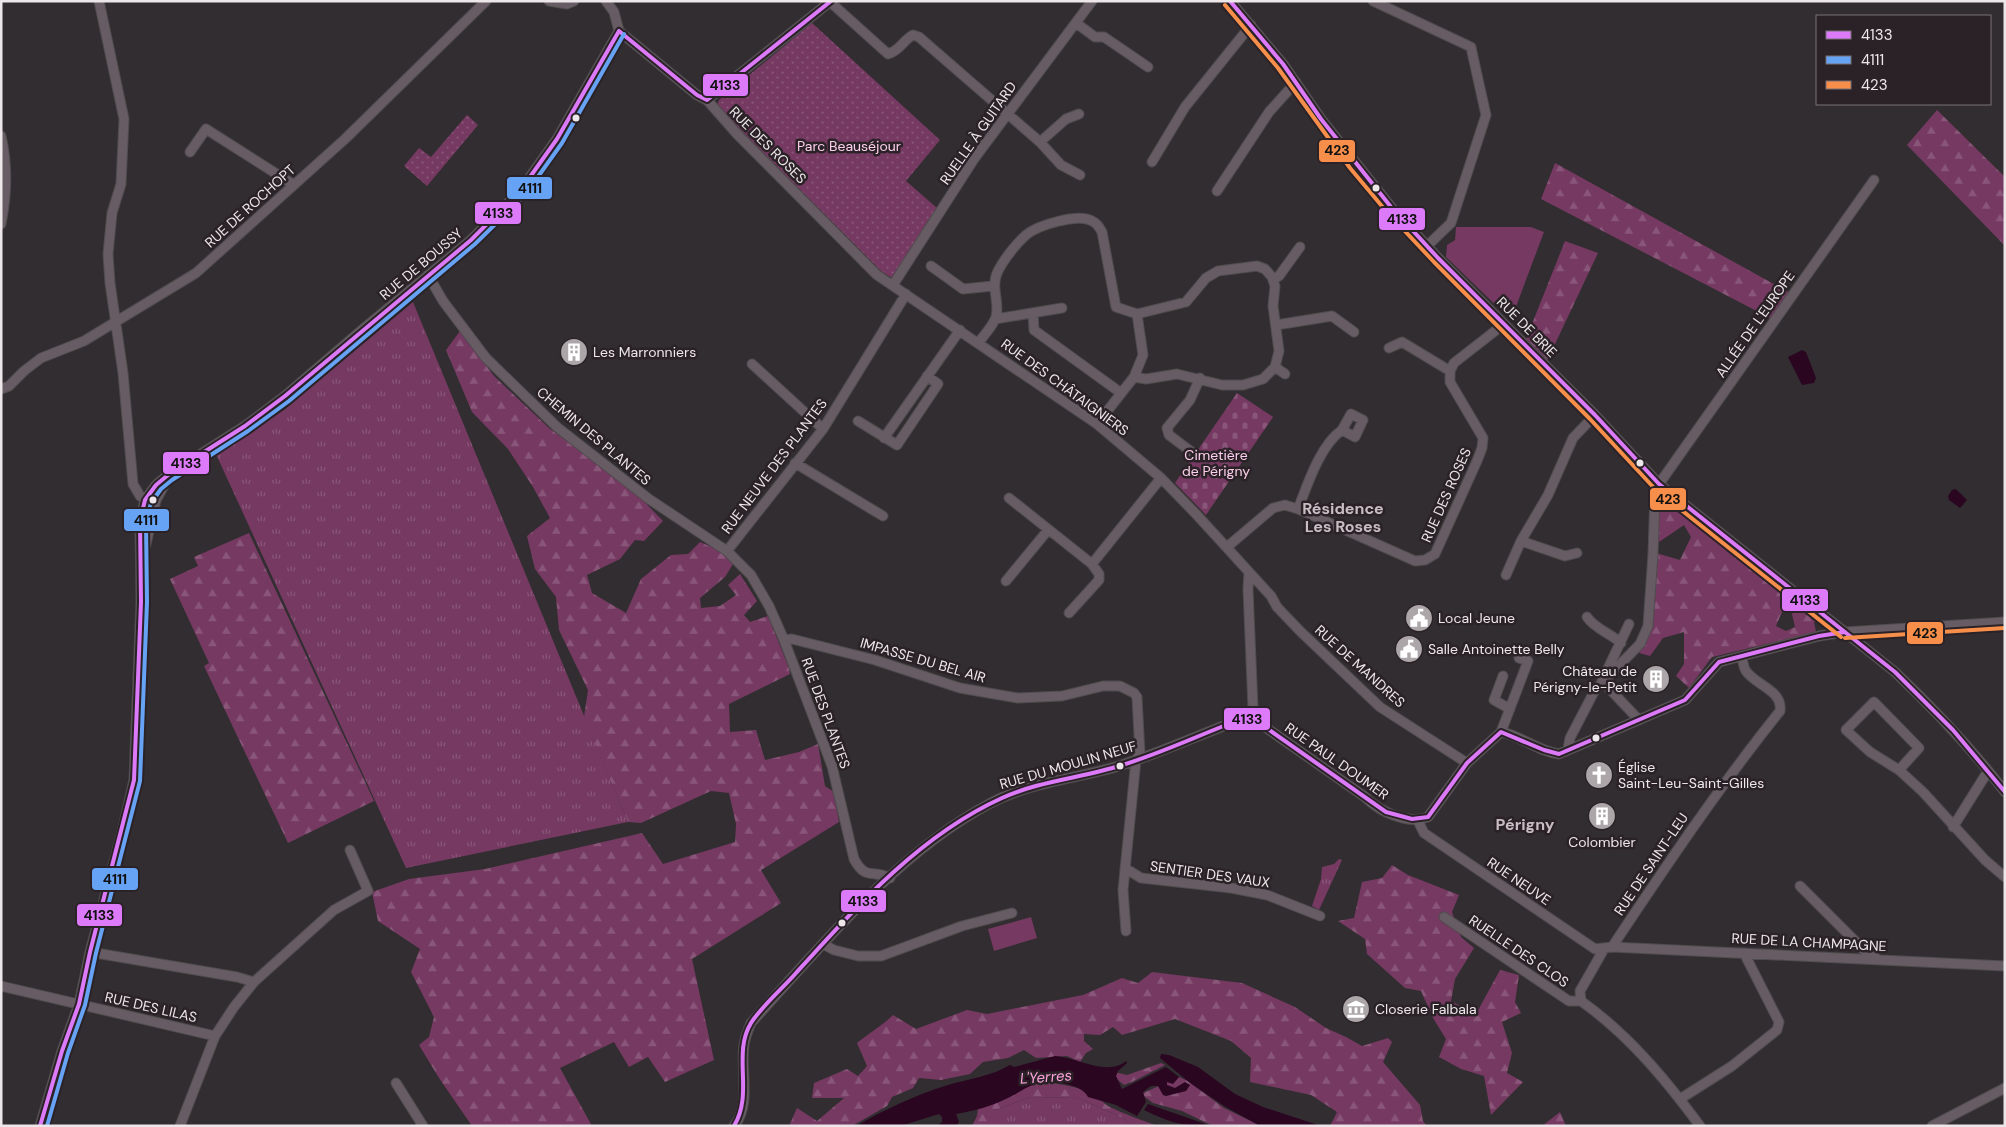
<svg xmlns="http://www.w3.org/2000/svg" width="2006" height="1127" viewBox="0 0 2006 1127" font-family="'DM Sans',sans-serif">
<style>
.grass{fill:url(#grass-tufts)}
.forest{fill:url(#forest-firs)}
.cemetery{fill:url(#cemetery-stones)}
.park{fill:url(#park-dots)}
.garden{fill:#753962}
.water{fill:#2a0621}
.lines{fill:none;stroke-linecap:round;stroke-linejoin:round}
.minor-casing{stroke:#4f4c4e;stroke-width:11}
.minor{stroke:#675c63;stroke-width:9}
.bus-1-casing{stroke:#2a2227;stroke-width:8}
.bus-2-casing{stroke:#2a2227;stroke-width:8}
.bus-3-casing{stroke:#2a2227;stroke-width:8}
.bus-1{stroke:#dc7af9;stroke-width:4}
.bus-2{stroke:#66a3f4;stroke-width:4}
.bus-3{stroke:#f78f4b;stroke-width:4}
.bus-dot{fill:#ede7ea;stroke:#2a2227;stroke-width:2}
.labels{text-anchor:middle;stroke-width:5;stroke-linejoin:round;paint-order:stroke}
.street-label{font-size:14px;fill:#ede7ea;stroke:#2a2227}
.park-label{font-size:14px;fill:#fdcfec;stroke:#2a2227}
.poi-label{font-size:14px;fill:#ede7ea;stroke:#2a2227;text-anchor:start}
.water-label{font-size:15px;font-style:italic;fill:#fba2dc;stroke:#2a2227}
.quarter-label{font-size:16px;font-weight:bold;fill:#c9bdc4;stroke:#2a2227}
.line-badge{stroke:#2a2227;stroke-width:2}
.pale-badge-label{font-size:14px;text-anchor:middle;font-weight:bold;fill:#111}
</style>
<defs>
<pattern id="grass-tufts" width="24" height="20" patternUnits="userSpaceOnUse" patternTransform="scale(1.25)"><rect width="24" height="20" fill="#753962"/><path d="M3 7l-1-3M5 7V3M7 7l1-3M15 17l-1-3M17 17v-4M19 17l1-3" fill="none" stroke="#895679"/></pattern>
<pattern id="forest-firs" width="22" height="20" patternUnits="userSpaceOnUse" patternTransform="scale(1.25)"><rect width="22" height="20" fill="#753962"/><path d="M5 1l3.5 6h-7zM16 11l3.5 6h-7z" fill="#895679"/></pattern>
<pattern id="cemetery-stones" width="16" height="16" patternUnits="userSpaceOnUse" patternTransform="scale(1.25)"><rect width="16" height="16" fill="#753962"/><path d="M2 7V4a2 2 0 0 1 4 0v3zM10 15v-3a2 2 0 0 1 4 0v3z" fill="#895679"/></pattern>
<pattern id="park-dots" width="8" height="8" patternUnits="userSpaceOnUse" patternTransform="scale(1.25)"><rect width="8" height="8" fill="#753962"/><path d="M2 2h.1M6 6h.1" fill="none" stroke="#895679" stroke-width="1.8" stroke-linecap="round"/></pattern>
</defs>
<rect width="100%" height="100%" fill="#322d30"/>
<path class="grass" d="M413,302L628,822L406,868L215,452L284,410Z
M1339,859L1342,860L1319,910L1312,906L1321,879L1322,867L1334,864Z
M1030,1097L1078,1098L1123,1118L1131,1126H996V1110Z"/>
<path class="forest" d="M1937,110L2005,177V246L1907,145Z
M1555,163L1790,293L1772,319L1541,199Z
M1565,241L1598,253L1547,361L1526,339Z
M460,331L494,376L549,428L633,490L663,521L644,541L635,540L620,559L587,575L592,593L626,613L641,579L671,555L688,554L700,542L719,550L733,564L725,577L700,598L701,608L720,606L736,595L728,585L740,574L757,601L744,615L750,622L768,616L789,668L790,674L729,704L730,732L756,730L765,760L799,752L818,744L825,786L834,792L839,822L761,870L781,903L692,959L714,1060L665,1082L648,1057L629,1067L614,1042L560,1068L592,1126H472L439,1078L419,1045L429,1037L434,1017L411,972L420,949L378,921L372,892L409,879L485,869L642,833L663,864L735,842L736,824L729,793L711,791L641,823L628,822L584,717L588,690L559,630L556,597L535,569L527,536L550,518L533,487L508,449L472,412L446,350Z
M1673,503L1788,598L1776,626L1786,631L1795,627L1792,614L1797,606L1821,621L1814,622L1816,632L1712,657L1689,688L1676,676L1684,664V632L1663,638L1650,656L1639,653L1653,624L1656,553L1680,560L1691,537L1684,525L1656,544L1658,509Z
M249,533L374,801L288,843L204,666L209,663L170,579L198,566L194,557Z
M1392,865L1408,875L1459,895L1452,912L1461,937L1474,948L1455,979L1451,1001L1476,1014L1500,970L1519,975L1515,1002L1521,1013L1502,1022L1512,1053L1507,1073L1523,1082L1491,1115L1484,1076L1461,1069L1439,1057L1446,1039L1433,1018L1421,991L1405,988L1367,954L1365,939L1338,921L1354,918L1362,882L1382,878Z
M1152,972L1242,983L1295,1007L1326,1028L1346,1037L1362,1046L1388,1038L1392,1042L1383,1062L1420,1105L1423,1121L1427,1126H1330L1337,1112L1311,1095L1250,1082L1251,1058L1231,1041L1175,1019L1122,1035L1113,1027L1100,1035L1084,1034V1041L1093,1049L1086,1053L1080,1062L1067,1056L1036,1058L1024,1050L1008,1058L983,1062L970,1074L941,1080L919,1078L913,1088L892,1097L887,1106L852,1126H789L797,1108L817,1121L844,1098H812L814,1083L847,1069L858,1076L867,1066L857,1043C869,1033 882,1026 893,1015L916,1029L967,1010L987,1014L1083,995L1122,978L1138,983Z
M1161,1063L1165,1065L1132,1082L1124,1085L1106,1070L1127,1075Z
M1179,1077L1188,1081L1224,1108L1257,1124V1126H1213L1182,1111L1153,1103L1141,1094Z
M1047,1082C1063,1085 1082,1087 1096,1095C1100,1098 1103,1103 1108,1106C1124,1114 1141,1120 1158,1126H1131L1123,1118L1078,1098L1030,1097L996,1110V1126H972L977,1116L978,1108L1033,1084Z
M1560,1112L1566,1126H1527H1542Z"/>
<path class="cemetery" d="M1237,393L1273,417L1206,515L1175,483Z"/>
<path class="park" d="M812,23L940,140L906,181L937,208L892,278L881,271L717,106L719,100Z
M467,115L478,125L427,186L404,166L419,148L431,157Z"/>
<path class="garden" d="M1456,227H1531L1544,232L1511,320L1446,257L1447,245L1455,240Z
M1031,917L1037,938L994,951L988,929Z"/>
<path class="water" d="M1802,350L1806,352L1816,378L1814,383L1802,385L1788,357Z
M1956,489L1967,500L1960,508L1949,500L1948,496L1952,490Z
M1161,1054L1169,1055L1198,1067L1235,1094L1263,1107L1321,1126H1260L1224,1106L1190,1083L1160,1058Z
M1055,1056C1076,1057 1107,1077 1126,1061L1127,1063L1118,1071L1116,1076L1122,1089L1166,1067L1179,1077L1173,1084L1167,1082V1085L1175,1088L1185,1082L1190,1085L1186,1091L1166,1096L1163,1095L1158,1086H1151L1143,1092L1146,1102L1137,1116L1116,1105L1088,1097C1081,1083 1050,1080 1035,1084C1026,1087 1017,1094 1008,1098C992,1106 974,1111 956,1114L959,1122L956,1126H937L942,1122V1117L939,1114L900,1126H856C886,1109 915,1095 948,1085C968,1079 992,1076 1010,1065L1014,1067Z
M1148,1104L1211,1126C1182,1126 1171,1123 1144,1110Z"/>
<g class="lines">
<g class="minor-casing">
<path id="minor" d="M99,1L124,119L121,184L112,213L108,254L110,283L123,373L133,484L140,496L155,505
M549,1L567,4L574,1
M606,1L614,12L619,31
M829,1L888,54C901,50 902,41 913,35L919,37L1040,142L1061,165L1080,175
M1230,1L1283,64L1321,119L1391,207L1438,258L1595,415L1659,484L1895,672C1935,710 1972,749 2005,792
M1373,1L1471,47L1472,52L1486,115L1451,223L1427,246
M1076,23L1095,37H1104L1148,67
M619,31L697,95L707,100L737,134L877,275L1097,424L1161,478L1196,514L1271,596L1277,607L1301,632L1380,707L1467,763
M707,100L831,1
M1,136C8,166 7,194 1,224
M1040,142L1066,119L1079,114
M190,152L206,129L294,185
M1152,162L1185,107L1251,25
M1217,191L1269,112L1296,82
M931,266L963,289L993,286
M428,275L443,301L486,358L557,427L649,499L727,551L751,575L769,606L784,640L832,766L854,859C866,881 872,869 890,878
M1273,280L1279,276L1300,247
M893,285L974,159L1092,1
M1033,313L1034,330L1121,393
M995,319L1062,308
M1276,325L1332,316L1354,332
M979,342C984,335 993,326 996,317C1000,301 990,287 998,271C1004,259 1016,244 1026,235C1038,225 1078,213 1092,221C1097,223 1099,227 1102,232L1116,307L1137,314
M1389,348L1402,342L1450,371
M752,364L823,429
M1275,367L1285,374
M1134,377L1146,379L1177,374L1222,385H1243L1263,379L1275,367L1279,351L1273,306L1275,286L1272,277L1265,269L1257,266L1218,271L1206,278L1186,302L1137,314
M1,389L9,386L24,371L41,358L84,341L196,273L345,139L486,1
M858,421L897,445L938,384L927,376
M1097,424L1134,377L1143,355L1137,314
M884,438L960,330
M1193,453L1169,435L1167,428L1190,400L1200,378
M795,463L883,516
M1009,498L1092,564L1161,478
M1298,509C1307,486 1320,445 1342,430L1355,437L1363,420L1351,414L1342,430
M1521,541L1565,556L1577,553
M1227,547L1273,508L1285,505L1298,509L1415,561L1425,560L1435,554L1477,461L1482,448L1483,438L1450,382V371L1454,363L1504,324
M727,551L823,429L906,294
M144,553L156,500L167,480
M1249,572L1248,589L1253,708L1250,719
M1506,575L1521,541L1548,495L1573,438L1595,415
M1006,581L1048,530
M1069,613L1099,580V574L1092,564
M1587,617C1595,629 1610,633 1621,643
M1629,624L1602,681L1639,720
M784,640L792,639L875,660L960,688L1018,698L1062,696L1103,686H1120L1134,693L1137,697L1140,754L1136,760L1123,890L1126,931
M1503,676L1494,700L1510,709
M1501,732L1528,661L1519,658
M1568,749L1570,738L1595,690L1640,644L1648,626L1653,554L1655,493L1659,484L1874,180
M1899,770L1919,748L1874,702L1846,730L1870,752L1899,770L1923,792L1985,860L2005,877
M1418,821L1424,833L1595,949L1612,947L2005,966
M1953,827L1988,771
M1125,868L1141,878L1231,888L1267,895L1320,916
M1800,886L1865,951L1876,958
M1444,917L1569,1001H1581
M823,944L834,950L858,956H881L962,926L1012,913
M1612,947C1666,866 1719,787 1780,711C1783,690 1755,685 1746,671C1743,667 1743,660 1742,656
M1604,949L1580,991L1581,1001C1629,1035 1666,1080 1700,1126
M90,952L237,977L254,982
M1,986L215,1036
M396,1083L423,1126
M1680,1099L1732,1066L1777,1030L1779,1022L1744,953
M40,1126L62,1051L79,1004L90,952L122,832L134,780L141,602L140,521L145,500L156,485L168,475L245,426L285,396L362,330L471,240L520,191L557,139L619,31
M180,1126L215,1036L234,1007L254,982L334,910L368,891L350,850
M734,1126C752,1104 740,1071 744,1045C745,1037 748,1030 751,1023C821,946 897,853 989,804C1029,782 1076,779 1119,766C1160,753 1199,735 1239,720L1250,719L1258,722L1365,797C1380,812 1408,825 1428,817L1467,763L1501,732C1522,736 1539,752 1559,754L1685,700L1719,662L1819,636L1845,632L2005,622
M1932,1126L2005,1088"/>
</g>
<use href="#minor" class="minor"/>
<g class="bus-1-casing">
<path id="bus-1" d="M1230,1L1283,64L1321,119L1391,207L1438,258L1595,415L1659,484L1895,672L1953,730L2005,792
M619,31L697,95L707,100L831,1
M40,1126L62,1051L79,1004L90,952L134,780L141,602L140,521L145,500L156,485L168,475L245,426L285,396L471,240L520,191L557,139L619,31
M734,1126C754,1093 732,1054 751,1023C760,1008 784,987 796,973C856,907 920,835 1002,798C1039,781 1081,778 1119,766C1160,754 1199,735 1239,720L1250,719L1258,722L1386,812L1412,819L1428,817L1467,763L1501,732L1544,750L1559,754L1685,700L1719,662L1819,636L1845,632"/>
</g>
<g class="bus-2-casing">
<path id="bus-2" d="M47,1126L68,1053L85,1005L96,953L140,781L147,602L146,522L151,503L161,489L172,480L248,431L289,401L475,244L525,195L562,143L624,34"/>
</g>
<g class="bus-3-casing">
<path id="bus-3" d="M1225,5L1278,68L1350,168L1386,211L1434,262L1590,419L1655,489L1841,637
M1845,638L2005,628"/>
</g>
<use href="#bus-1" class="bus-1"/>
<use href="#bus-2" class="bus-2"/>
<use href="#bus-3" class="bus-3"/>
</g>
<defs>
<g id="building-disc" transform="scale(1.4375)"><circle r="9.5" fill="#aca6a9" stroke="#2a2227"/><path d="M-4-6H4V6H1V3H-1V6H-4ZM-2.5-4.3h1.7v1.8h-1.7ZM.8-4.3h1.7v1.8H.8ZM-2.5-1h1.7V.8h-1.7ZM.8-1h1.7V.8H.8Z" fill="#fff"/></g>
<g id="civic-disc" transform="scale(1.4375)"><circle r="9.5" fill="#aca6a9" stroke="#2a2227"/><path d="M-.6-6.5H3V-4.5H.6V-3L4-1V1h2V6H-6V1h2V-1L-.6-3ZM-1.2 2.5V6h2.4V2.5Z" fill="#fff"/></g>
<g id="church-disc" transform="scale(1.4375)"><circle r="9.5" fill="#aca6a9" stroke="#2a2227"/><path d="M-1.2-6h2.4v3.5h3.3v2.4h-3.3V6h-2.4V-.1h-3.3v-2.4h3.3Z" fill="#fff"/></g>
<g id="museum-disc" transform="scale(1.4375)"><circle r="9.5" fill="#aca6a9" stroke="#2a2227"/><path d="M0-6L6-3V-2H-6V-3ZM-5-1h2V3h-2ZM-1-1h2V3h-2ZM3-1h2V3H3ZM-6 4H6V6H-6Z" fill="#fff"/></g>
</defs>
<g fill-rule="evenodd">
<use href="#building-disc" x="574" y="352"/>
<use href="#civic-disc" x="1419" y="618"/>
<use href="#civic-disc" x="1409" y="649"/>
<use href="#building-disc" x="1656" y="679"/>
<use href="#church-disc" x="1599" y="775"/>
<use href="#building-disc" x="1602" y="816"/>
<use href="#museum-disc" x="1356" y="1009"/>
</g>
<g class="bus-dot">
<circle cx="576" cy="118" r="4.5"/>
<circle cx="1376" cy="188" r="4.5"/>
<circle cx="1640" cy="463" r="4.5"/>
<circle cx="153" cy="500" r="4.5"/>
<circle cx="1596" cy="738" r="4.5"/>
<circle cx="1120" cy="766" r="4.5"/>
<circle cx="842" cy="923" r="4.5"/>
</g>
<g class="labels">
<g class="street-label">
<text transform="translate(978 133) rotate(-55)" y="5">RUELLE À GUITARD</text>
<text transform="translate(768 145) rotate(45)" y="5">RUE DES ROSES</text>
<text transform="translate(250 206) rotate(-42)" y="5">RUE DE ROCHOPT</text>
<text transform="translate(421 264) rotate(-40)" y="5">RUE DE BOUSSY</text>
<text transform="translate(1755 324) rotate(-55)" y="5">ALLÉE DE L'EUROPE</text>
<text transform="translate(1527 327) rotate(45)" y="5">RUE DE BRIE</text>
<text transform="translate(1065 387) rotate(36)" y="5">RUE DES CHÂTAIGNIERS</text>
<text transform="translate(594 436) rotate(40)" y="5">CHEMIN DES PLANTES</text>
<text transform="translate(774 466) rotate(-53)" y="5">RUE NEUVE DES PLANTES</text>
<text transform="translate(1446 495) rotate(-66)" y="5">RUE DES ROSES</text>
<text transform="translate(923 660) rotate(16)" y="5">IMPASSE DU BEL AIR</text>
<text transform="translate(1360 666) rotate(42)" y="5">RUE DE MANDRES</text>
<text transform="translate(826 713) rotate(70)" y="5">RUE DES PLANTES</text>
<text transform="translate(1337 761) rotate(35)" y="5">RUE PAUL DOUMER</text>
<text transform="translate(1068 765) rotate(-16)" y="5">RUE DU MOULIN NEUF</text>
<text transform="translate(1651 864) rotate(-56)" y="5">RUE DE SAINT-LEU</text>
<text transform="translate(1210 874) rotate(8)" y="5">SENTIER DES VAUX</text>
<text transform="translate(1519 881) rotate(34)" y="5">RUE NEUVE</text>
<text transform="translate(1809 942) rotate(3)" y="5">RUE DE LA CHAMPAGNE</text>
<text transform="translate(1519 951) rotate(34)" y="5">RUELLE DES CLOS</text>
<text transform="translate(151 1007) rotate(13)" y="5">RUE DES LILAS</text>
</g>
<g class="park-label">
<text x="849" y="151">Parc Beauséjour</text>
<text x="1216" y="460">Cimetière<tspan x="1216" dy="16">de Périgny</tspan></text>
</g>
<g class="poi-label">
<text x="593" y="357">Les Marronniers</text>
<text x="1438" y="623">Local Jeune</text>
<text x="1428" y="654">Salle Antoinette Belly</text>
<text x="1637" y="676" text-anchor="end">Château de<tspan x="1637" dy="16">Périgny-le-Petit</tspan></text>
<text x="1618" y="772">Église<tspan x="1618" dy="16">Saint-Leu-Saint-Gilles</tspan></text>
<text x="1602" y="847" text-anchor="middle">Colombier</text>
<text x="1375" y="1014">Closerie Falbala</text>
</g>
<g class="water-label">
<text transform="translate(1046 1077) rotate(-4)" y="5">L'Yerres</text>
</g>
<g class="quarter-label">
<text x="1343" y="514">Résidence<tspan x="1343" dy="18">Les Roses</tspan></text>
<text x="1525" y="830">Périgny</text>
</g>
</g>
<g class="line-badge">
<rect x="702" y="73" width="47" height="24" rx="5" fill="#dc7af9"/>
<rect x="1318" y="139" width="38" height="24" rx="5" fill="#f78f4b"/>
<rect x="506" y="176" width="47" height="24" rx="5" fill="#66a3f4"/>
<rect x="474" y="201" width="48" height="24" rx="5" fill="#dc7af9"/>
<rect x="1378" y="207" width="48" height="24" rx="5" fill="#dc7af9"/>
<rect x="162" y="451" width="48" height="24" rx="5" fill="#dc7af9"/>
<rect x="1649" y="487" width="38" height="24" rx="5" fill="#f78f4b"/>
<rect x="123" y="508" width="47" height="24" rx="5" fill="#66a3f4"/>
<rect x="1781" y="588" width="48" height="24" rx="5" fill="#dc7af9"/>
<rect x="1906" y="621" width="38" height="24" rx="5" fill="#f78f4b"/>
<rect x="1223" y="707" width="48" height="24" rx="5" fill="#dc7af9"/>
<rect x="91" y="867" width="48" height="24" rx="5" fill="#66a3f4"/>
<rect x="840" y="889" width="47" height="24" rx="5" fill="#dc7af9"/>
<rect x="76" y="903" width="47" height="24" rx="5" fill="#dc7af9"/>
</g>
<g class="pale-badge-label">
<text x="725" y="90">4133</text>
<text x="1337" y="155">423</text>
<text x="530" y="193">4111</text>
<text x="498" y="218">4133</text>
<text x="1402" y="224">4133</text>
<text x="186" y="468">4133</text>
<text x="1668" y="504">423</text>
<text x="146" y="525">4111</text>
<text x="1805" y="605">4133</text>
<text x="1925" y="638">423</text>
<text x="1247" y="724">4133</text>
<text x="115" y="884">4111</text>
<text x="863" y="906">4133</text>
<text x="99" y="920">4133</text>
</g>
<rect width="2006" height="1127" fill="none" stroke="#ede7ea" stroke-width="5"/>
<rect x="1816" y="15" width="175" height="90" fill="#2a2227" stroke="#787175"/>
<rect x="1826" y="31" width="25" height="8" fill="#dc7af9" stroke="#787175"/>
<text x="1861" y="40" font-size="15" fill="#ede7ea">4133</text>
<rect x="1826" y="56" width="25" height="8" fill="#66a3f4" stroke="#787175"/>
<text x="1861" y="65" font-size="15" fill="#ede7ea">4111</text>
<rect x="1826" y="81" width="25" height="8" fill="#f78f4b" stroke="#787175"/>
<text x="1861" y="90" font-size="15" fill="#ede7ea">423</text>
</svg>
